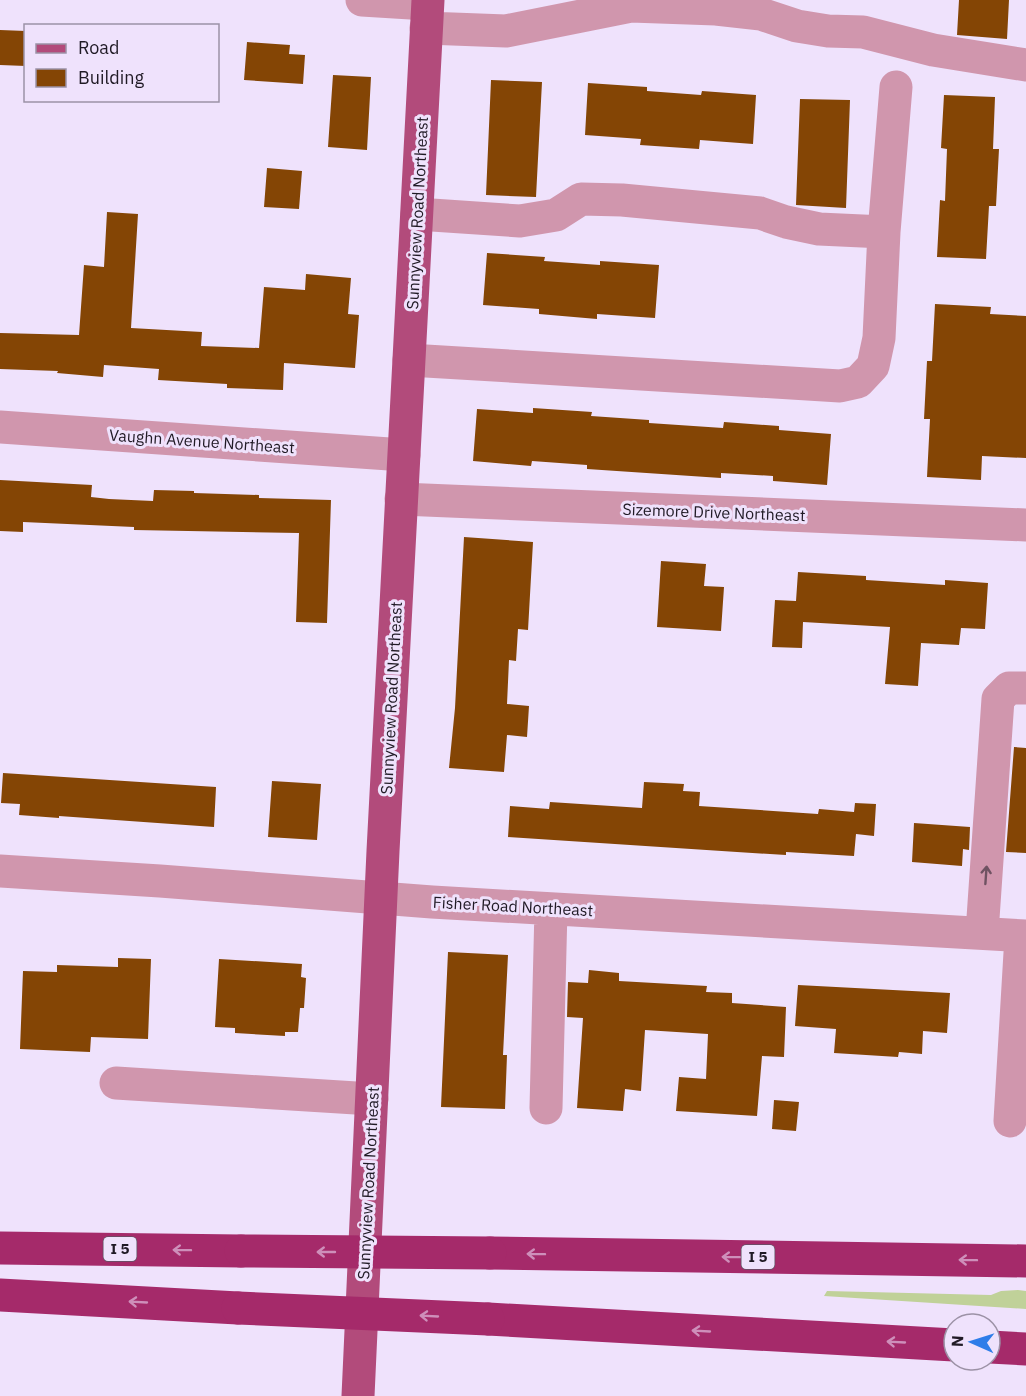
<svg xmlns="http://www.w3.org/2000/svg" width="1026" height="1396" viewBox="0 0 1026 1396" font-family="'IBM Plex Sans',sans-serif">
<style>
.green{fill:#c0d199}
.building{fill:#844505}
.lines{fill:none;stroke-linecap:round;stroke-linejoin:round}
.minor{stroke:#d096ad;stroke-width:33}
.major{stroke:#b24b7b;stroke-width:33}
.highway{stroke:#a52a6a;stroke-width:33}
.highway-bridge{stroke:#a52a6a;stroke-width:33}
.oneway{stroke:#6f5262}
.oneway2{stroke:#ce8fba}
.labels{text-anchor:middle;stroke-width:6;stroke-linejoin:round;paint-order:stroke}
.shield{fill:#efe2fc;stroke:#5e5666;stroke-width:1.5}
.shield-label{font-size:15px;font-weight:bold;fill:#201a25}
.street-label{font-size:16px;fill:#201a25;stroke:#efe2fc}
</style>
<rect width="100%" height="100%" fill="#efe2fc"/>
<path class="green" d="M1018,1290L1026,1291V1309L824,1296L827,1291L991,1295L1001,1291Z"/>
<path class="building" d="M959,0H1009L1007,39L957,35Z
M0,30L26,31V66L0,65Z
M247,42L290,45L289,54L305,55L303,84L244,80Z
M333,75L371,77L367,150L328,147Z
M491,80L542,82L536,197L486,195Z
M588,83L647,87V91L701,95L702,91L756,95L753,144L700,140L699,149L640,145L641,139L585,135Z
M944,95L995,97L993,149H999L996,206H989L986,259L937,257L940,200L945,201L947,149L941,148Z
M800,99L850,100L846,208L796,205Z
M267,168L302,171L299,209L264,207Z
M107,212L138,214L131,328L202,332L201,346L259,348L264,287L305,290L306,274L351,278L348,314L359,315L355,368L284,363L283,390L227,388V384L158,380L159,369L104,365L103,377L57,373L58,371L0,369V333L79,335L84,265L104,267Z
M487,253L545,257L544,261L600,265V261L659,265L655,318L597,314V319L539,314V309L483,305Z
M935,304L991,307L990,314L1026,316V458L982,456L981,480L927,477L930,419H924L927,361H932Z
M533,408L592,412L591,416L649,420V423L723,428L724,422L779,426V430L831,434L827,485L773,481V476L721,473V478L587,469V465L532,461L531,466L473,461L477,409L533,413Z
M0,480L92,485L91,497L109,499L153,501L154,490L194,491V493L259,495V498L331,500L327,623L296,622L299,533L134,530V527L23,522V532L0,531Z
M464,537L533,542L528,630L518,629L516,661L509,660L507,704L529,706L527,737L507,735L504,772L449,768L455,708Z
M661,561L706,564L704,586L724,587L721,631L657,627Z
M798,572L866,576V580L945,585V580L988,583L985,629L961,628L959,645L921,643L918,686L885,684L890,627L803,622L802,648L772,647L775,600L796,601Z
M1014,747L1026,748V853L1006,852Z
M3,773L216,787L214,827L59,816V818L19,815L20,804L1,803Z
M272,781L321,784L317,840L268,837Z
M644,782L684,784L683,791L700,792L699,806L818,814L819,809L854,812L855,803L876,804L874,836L856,834L854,856L786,852V855L737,852L508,837L510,806L549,809L550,802L642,808Z
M914,823L970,827L969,850L963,849L962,866L912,862Z
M448,952L508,955L503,1055H507L505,1109L441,1107Z
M118,958L151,959L148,1039L91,1037L90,1052L20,1049L23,971L57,972V965L118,967Z
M219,959L302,964L301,977L306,978L304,1008H300L298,1032H285V1036L235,1033V1028L215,1027Z
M589,970L619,973V981L707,986L706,992L732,993V1003L786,1007L784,1057L762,1056L757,1116L676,1111L679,1077L706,1079L708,1034L645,1030L641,1091L625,1089L623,1111L577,1108L583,1018L567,1017L568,982L588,983Z
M798,985L950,993L947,1033L923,1031L922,1054L899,1052L898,1057L834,1053L836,1029L795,1026Z
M774,1100L799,1102L796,1131L772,1129Z"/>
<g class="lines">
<path class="minor" d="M362,0L427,4
M426,28L506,31L631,6L716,9L761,14L797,26L828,31L863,32L933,50L1026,65
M417,214L520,221L556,215L581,199L622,200L760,213L786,222L819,229L884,232
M409,360L840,386L858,382L873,366L879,338L884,232L896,87
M0,427L404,455
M401,499L1026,525
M0,871L160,881L432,902L1026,936
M982,933L998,699L1009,688H1026
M116,1083L372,1099
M546,1108L551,909
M1010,1121L1021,936"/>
<path class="major" d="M358,1396L383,851L428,0"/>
<path class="highway" d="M0,1248L241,1251
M490,1253L1026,1261
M0,1295L238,1308
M488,1319L954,1345
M990,1347L1026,1349"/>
<path class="highway-bridge" d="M241,1251L490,1253
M238,1308L488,1319"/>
</g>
<defs><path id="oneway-shaft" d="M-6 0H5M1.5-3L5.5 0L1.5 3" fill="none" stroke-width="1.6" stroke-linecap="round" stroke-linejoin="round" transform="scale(1.5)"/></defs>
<use class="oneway" href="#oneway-shaft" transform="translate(986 875) rotate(-86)"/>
<g class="oneway2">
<use href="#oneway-shaft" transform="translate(182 1250) rotate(-179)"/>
<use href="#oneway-shaft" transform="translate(326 1252) rotate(-180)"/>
<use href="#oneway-shaft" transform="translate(536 1254) rotate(-179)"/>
<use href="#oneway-shaft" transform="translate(731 1257) rotate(-179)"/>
<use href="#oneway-shaft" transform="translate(968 1260) rotate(-179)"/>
<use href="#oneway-shaft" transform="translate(138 1302) rotate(-177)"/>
<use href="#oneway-shaft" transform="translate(429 1316) rotate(-177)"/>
<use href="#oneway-shaft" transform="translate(701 1331) rotate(-177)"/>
<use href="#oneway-shaft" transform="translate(896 1342) rotate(-177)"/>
</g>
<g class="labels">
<g class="shield">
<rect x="103.5" y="1237" width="33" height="24" rx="4.5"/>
<rect x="741.5" y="1245" width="33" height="24" rx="4.5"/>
</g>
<g class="shield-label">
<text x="120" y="1254">I 5</text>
<text x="758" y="1262">I 5</text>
</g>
<g class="street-label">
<text transform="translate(417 213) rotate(-87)" y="6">Sunnyview Road Northeast</text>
<text transform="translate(202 441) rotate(4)" y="6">Vaughn Avenue Northeast</text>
<text transform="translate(714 512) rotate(2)" y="6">Sizemore Drive Northeast</text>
<text transform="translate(391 698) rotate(-87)" y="6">Sunnyview Road Northeast</text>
<text transform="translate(513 906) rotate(3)" y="6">Fisher Road Northeast</text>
<text transform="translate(368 1183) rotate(-87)" y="6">Sunnyview Road Northeast</text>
</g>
</g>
<rect x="24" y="24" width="195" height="78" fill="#efe2fc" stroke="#9c92a6" stroke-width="1.5"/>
<rect x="36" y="44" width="30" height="9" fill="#b24b7b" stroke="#9c92a6" stroke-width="1.5"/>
<text x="78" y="54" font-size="18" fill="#201a25">Road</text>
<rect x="36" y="69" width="30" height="18" fill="#844505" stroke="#9c92a6" stroke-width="1.5"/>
<text x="78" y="84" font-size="18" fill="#201a25">Building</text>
<g transform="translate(972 1342) rotate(273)"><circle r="28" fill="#efe2fc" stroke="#9c92a6" stroke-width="1.5"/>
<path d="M0-4.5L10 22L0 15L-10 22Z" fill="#2e7de9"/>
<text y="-9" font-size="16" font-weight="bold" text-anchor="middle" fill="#201a25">N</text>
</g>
</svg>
